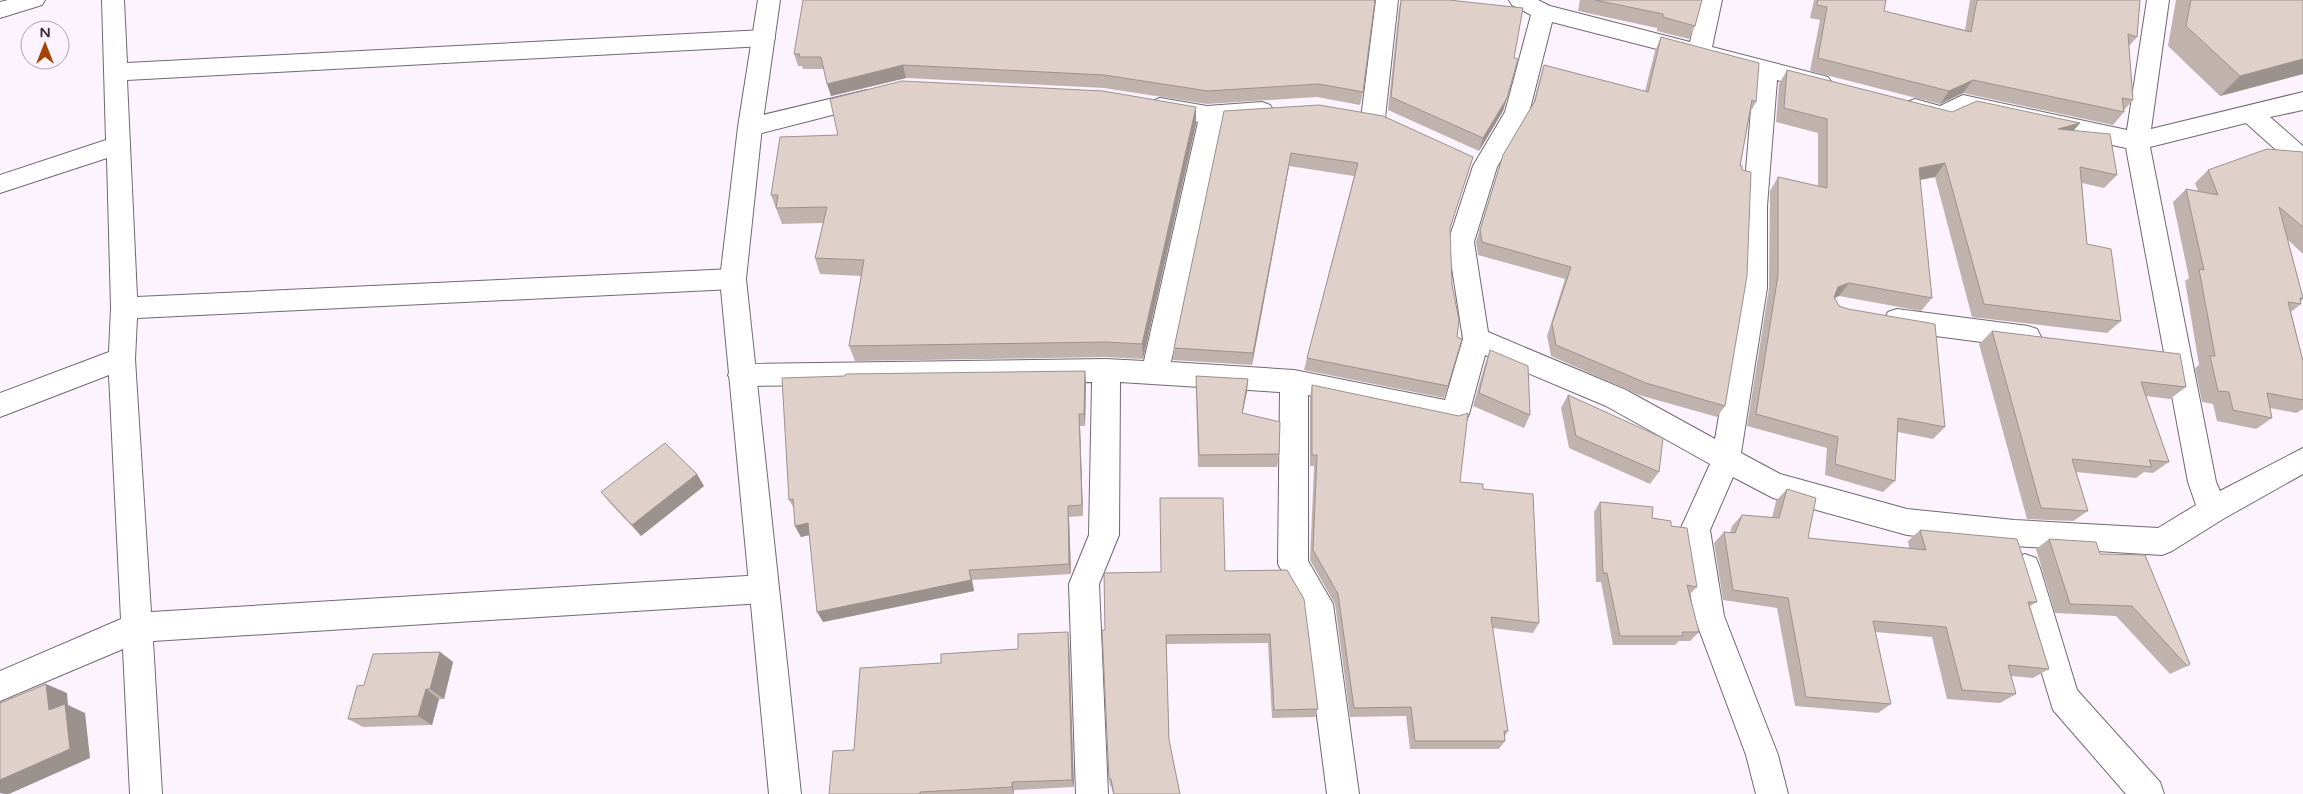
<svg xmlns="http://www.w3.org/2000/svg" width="2303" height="794" viewBox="0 0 2303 794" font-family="'Varela Round',sans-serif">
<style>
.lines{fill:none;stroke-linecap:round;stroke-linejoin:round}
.minor-casing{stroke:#716973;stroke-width:2}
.tertiary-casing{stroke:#716973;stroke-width:2}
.minor{fill:#fff;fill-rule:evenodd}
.tertiary{fill:#fff;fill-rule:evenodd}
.wall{fill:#c0b3ae}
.shaded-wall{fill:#9c928d}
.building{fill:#dfd0ca;stroke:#9c928d}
</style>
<rect width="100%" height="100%" fill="#fdf3ff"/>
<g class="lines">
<g class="minor-casing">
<path id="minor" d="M8,0H45L42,5L0,18V2Z
M102,0H124L127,63L764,30L772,32L775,38L772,44L764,46L127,80L137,297L733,269L742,272L746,279L742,286L733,289L137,318L135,359L151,612L763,575L774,579L778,589L774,599L763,603L153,641L162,794H130L123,649L0,701V671L121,619L109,375L0,417V393L109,352L111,308L107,158L0,193V175L106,140Z
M1376,0H1398L1385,118L1381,124L1373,127L1365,124L1361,118Z
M1509,0H1538L1550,6L1690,42L1700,0H1722L1712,47L1828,77L1832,83L1828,89L1820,91L1777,80L1767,206V288L1741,453L1780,474L1907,509L2014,520L2158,528L2196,505L2188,482L2126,148L1966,113L1942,124L1907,114L1903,108L1907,102L1915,99L1940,106L1963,95L2127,130L2147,0H2169L2151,129L2303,92V110L2270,117L2303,146V169L2294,166L2246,123L2150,147L2216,482L2220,491L2303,448V474L2223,519L2172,551L2162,555L2014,546L1907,535L1773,498L1733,477L1710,530L1724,616L1778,755L1788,794H1756L1746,755L1694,616L1680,530L1710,464L1606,406L1485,355L1469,414L1465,422L1455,426L1308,395V561L1333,604L1359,794H1327L1303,608L1278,564L1280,392L1120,382L1119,535L1099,584L1108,794H1076L1069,584L1089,535L1092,382L742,386L732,383L728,375L732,367L742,364L1106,359L1144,361L1198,122L1152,113L1148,107L1152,101L1160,98L1207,106L1262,102L1270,105L1274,111L1270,117L1222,123L1171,362L1294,370L1445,400L1463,339L1448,242L1473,166L1505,112L1531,15L1512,5ZM1552,22L1754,74L1743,206L1741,288L1715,439L1626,390L1488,332L1474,242L1497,167L1529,113Z
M867,90L875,92L879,98L875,104L750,136L742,133L738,127L742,121L750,118Z
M1897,309L2028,326L2037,329L2041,337L2037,345L2028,348L1897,331L1888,328L1884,320L1888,312Z
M2025,554L2036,558L2040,568L2077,690L2160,782L2164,794H2126L2053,710L2010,568L2014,558Z"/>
</g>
<g class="tertiary-casing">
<path id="tertiary" d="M758,0H780L762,127L746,279L801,794H769L720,279L738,127Z"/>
</g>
<use href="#minor" class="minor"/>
<use href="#tertiary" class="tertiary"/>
</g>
<path class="wall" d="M1375,0L1363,92L1360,105L1317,97L1207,104L1104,88L906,78L831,96L824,69H803L802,66H798L794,54Z
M1401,0H1449L1507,98L1503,111L1479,151L1388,110L1399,8Z
M1580,0H1702L1695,26L1689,39L1657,31V28L1578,11Z
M1814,0H1886L1884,11L1965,30L1970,0H2140L2137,37L2129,46L2133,100L2124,110V112L2113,125L1963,93L1940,104L1810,71L1820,20L1810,18Z
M2176,0H2303V74L2220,96L2168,46Z
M1661,37L1756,102L1750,113L1740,166L1725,406L1717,417L1639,395L1551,356L1547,336L1565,279L1478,255L1476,242L1503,155L1533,104L1540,78L1544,65L1645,91L1655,51Z
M1787,70L1952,112L2080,123L2073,131L2117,175L2104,188L2082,183L2087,244L2121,321L2107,333L1972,317L1935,177L1920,180L1932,298L1921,311L1839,296L1835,298L1839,306L1945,427L1933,439L1898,432L1895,481L1883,492L1825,475L1827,448L1747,426L1769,288L1770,191L1778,177L1818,186V133L1776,122L1779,84Z
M1319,105L1450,229L1448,386L1444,398L1304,370L1307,358L1354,176L1289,166L1252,365L1173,360L1174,348Z
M1196,124L1143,359L1106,357L855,361L849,346L861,276L820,274L815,258L823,223L782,224L771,195L838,135Z
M2303,152V254L2288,240L2303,299L2301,301V304L2291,312L2303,361V409L2296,413L2270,408L2272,418L2256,429L2217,421L2213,404L2202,402L2195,368L2199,365L2185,281L2189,278L2173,202L2186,189L2198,191L2195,183L2208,170Z
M1992,331L2186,387L2170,399L2146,396L2169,462L2153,473L2144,472L2136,478L2076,472L2088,511L2073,521L2027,519L1979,344Z
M1490,350L1530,415L1524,428L1473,406L1485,364Z
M1085,371L1086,384L1085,426H1080L1083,516L1069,517L1071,574L972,580L974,591L823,622L809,535L801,537L795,526L794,508L789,500Z
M1196,376L1248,379L1242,413L1279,454L1277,467H1198L1196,389Z
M1312,385L1460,482L1483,489L1539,623L1533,633L1492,628L1508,731L1505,736V741L1499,749H1410L1406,716L1350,717L1335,604L1310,560L1314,466H1310V397Z
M1568,395L1659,472L1650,484L1569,448L1561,408Z
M704,486L641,536L611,504L601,492Z
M1787,489L1808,538L1909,548L1908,541L1920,530L2037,602L2030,606L2049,669L2033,678L2011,676L2016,694L2000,703L1947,699L1932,637L1875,632L1891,704L1878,713L1795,706L1777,608L1723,600L1714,543L1724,532L1730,533L1732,526L1742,515L1772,518L1776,501Z
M1600,502L1652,518L1671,526L1697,587L1689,595L1699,632L1690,641H1679L1675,645H1613L1601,582H1596L1594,512Z
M2049,539L2100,554L2187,666L2170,674L2116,616L2055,613L2036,549Z
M1287,570L1318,709L1315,717L1272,718L1268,643L1166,644L1169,740L1180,794H1113L1111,786H1110L1109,779L1105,630L1225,571Z
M1069,641L1074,787L1014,790V794H829L854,750L941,663Z
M440,652L453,662L444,699H439L432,725L363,727L348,719L364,685Z"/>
<path class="shaded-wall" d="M2303,59V74L2220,96L2240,76Z
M903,65L906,78L831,96L827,84Z
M1973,80L1963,93L1940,104L1949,91Z
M1507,98L1503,111L1479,151L1483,138Z
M1196,107V124L1143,359L1142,344Z
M2080,123L2068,137L2058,129Z
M1291,153L1289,166L1252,365L1253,353Z
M1945,163L1935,177L1909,182L1919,168Z
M1849,283L1839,296L1828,300L1838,287Z
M1085,371L1086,384L1085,426L1084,414Z
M1248,379L1247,392L1240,426L1242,413Z
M1079,414L1080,426L1083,516L1082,505Z
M697,474L704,486L641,536L632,525Z
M1068,506L1069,517L1071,574L1069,564Z
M808,523L814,534L801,537L795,526Z
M969,570L972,580L974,591L823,622L817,612Z
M1068,632L1069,641L1074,787L1072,780Z
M440,652L453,662L444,699L430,689Z
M46,684L67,693L68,705L85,713L90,758L9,794H4L0,793V780Z
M426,689L439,699L432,725L418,716Z
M1012,782L1014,790V794L1012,787Z"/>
<path class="building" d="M803,0H1375L1363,92L1319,84L1208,91L1104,75L903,65L827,84L821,57H799L800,54H794Z
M1401,0H1449L1523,8L1514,58L1518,59L1507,98L1483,138L1391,97Z
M1595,0H1702L1695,26L1663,17V14Z
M1818,0H1886L1884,11L1971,32L1977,0H2140L2137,37L2128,34L2133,100L2122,98L2124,112L1973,80L1949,91L1818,58L1827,7L1817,5Z
M2191,0H2303V59L2240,76L2186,26Z
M1661,37L1759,63L1756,102L1752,100L1740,166H1742V170L1751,172L1747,276L1725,406L1646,383L1556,345L1552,324L1571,267L1482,242L1480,230L1503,155L1535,101L1544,65L1648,92Z
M1787,70L1952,112L1977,101L2080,123L2058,129L2110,134L2117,175L2080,167L2087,244L2111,249L2121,321L1984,304L1945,163L1919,168L1932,298L1849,283L1838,287L1834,297L1839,306L1848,309L1935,324L1945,427L1898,418L1895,481L1835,464L1838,437L1756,414L1778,275V177L1827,188V119L1784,108Z
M902,81L1103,91L1196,107L1142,344L1105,342L849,346L864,260L815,258L827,207L776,208L778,195H771L780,137L838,135L830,99Z
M1319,105L1383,116L1473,157L1450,228L1452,285L1459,320L1457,337L1462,339L1448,386L1307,358L1358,163L1291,153L1253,353L1174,348L1224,111Z
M2267,149L2303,152V227L2279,207L2303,298H2300L2301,304L2288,302L2303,361V400L2267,393L2272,418L2233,410L2229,392L2218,391L2210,356H2215L2199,269L2204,270L2186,189L2218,195L2208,170Z
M1992,331L2180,354L2186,387L2141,382L2169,462L2149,460L2152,467L2072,459L2088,511L2041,508Z
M1490,350L1528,366L1530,415L1479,393Z
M1085,371L1084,414H1079L1082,505L1068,506L1069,564L969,570L971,580L817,612L808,523L795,526L793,499L789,500L782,378L845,376L846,374Z
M1196,376L1248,379L1242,413L1280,422L1279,454L1199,455Z
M1312,385L1459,416L1468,413L1460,482L1483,484V489L1533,494L1539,623L1491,617L1508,731H1504L1505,741H1415L1411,707L1354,708L1338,594L1313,550L1317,455H1312Z
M1568,395L1663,438L1659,472L1576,436Z
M665,443L697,474L632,525L601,492Z
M1787,489L1816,498L1808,538L1926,550L1920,530L2017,539L2037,602H2028L2049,669L2008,665L2016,694L1962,690L1946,627L1873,621L1891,704L1806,697L1788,598L1733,590L1724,532L1735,533L1742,515L1779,518Z
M1160,498H1223L1225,571L1287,570L1304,599L1318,709L1274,710L1270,634L1166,635L1169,740L1180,794H1114L1111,779H1109L1102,630H1105L1104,573L1161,572Z
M1600,502L1653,507L1652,518L1671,521V526L1687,528L1697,587L1687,585L1699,632H1682L1683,636H1620L1607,573H1603Z
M2049,539L2096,542L2100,554L2145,555L2190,664L2187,666L2132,606L2070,604Z
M1068,632L1072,780L1012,782V787L920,792V794H829L833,751L854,750L860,668L941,663V654L1018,649V634Z
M440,652L430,689H426L418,716L348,719L357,686L364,685L373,654Z
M46,684L49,710L65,704L70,749L0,780V703Z"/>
<g transform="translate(45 45)"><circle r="24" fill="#fdf3ff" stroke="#ada5ae"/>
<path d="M0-4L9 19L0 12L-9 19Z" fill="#a54303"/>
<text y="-8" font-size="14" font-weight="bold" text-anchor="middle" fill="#343034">N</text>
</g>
</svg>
